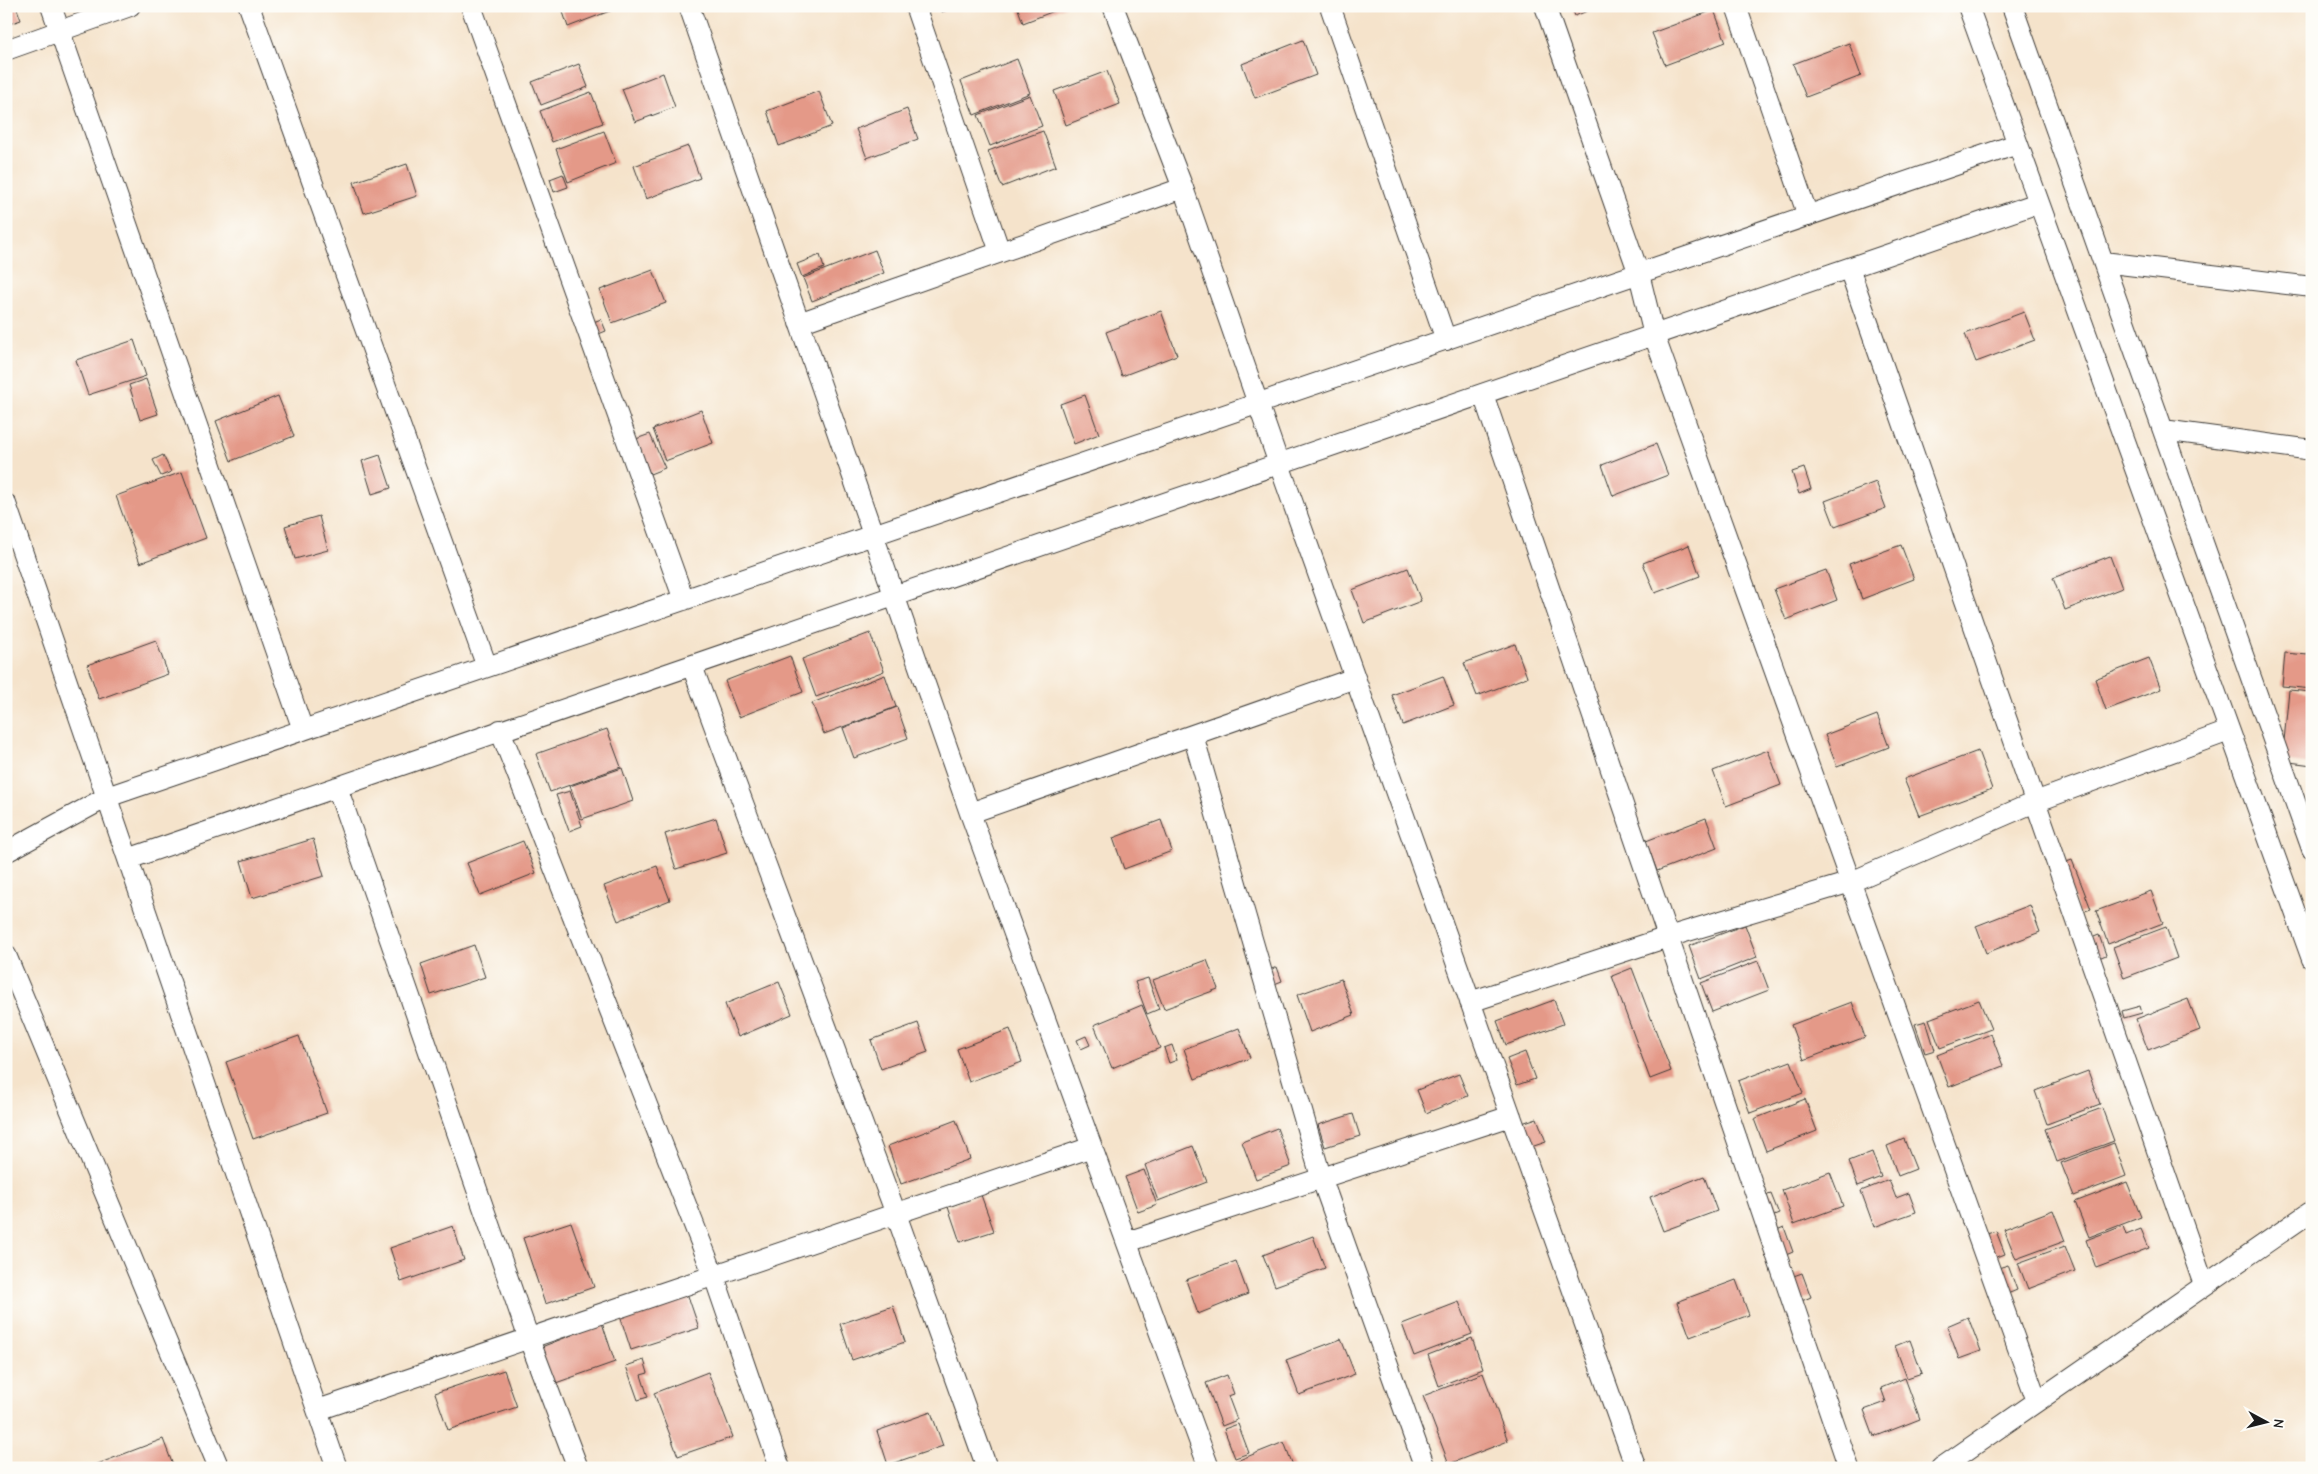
<svg xmlns="http://www.w3.org/2000/svg" width="2318" height="1474" viewBox="0 0 2318 1474" font-family="'Comic Neue',sans-serif">
<style>
.building{fill:#e49988}
.lines{fill:none;stroke-linecap:round;stroke-linejoin:round}
.street-casing{stroke:#3d3a36;stroke-width:22}
.street{stroke:#fff;stroke-width:20}
</style>
<rect width="100%" height="100%" fill="#fdfcf7"/>
<filter id="ink" filterUnits="userSpaceOnUse"><feTurbulence type="fractalNoise" baseFrequency=".02" numOctaves="2"/><feDisplacementMap in="SourceGraphic" scale="10" xChannelSelector="R" yChannelSelector="G"/><feConvolveMatrix kernelMatrix="1 2 1 2 8 2 1 2 1" color-interpolation-filters="sRGB"/></filter>
<filter id="wash" filterUnits="userSpaceOnUse"><feTurbulence type="fractalNoise" baseFrequency=".0096" numOctaves="4" result="noise"/><feDisplacementMap in="SourceGraphic" scale="20" xChannelSelector="R" yChannelSelector="G"/><feGaussianBlur stdDeviation="1.12" result="paint"/><feColorMatrix in="noise" values="0 0 0 0 0 0 0 0 0 0 0 0 0 0 0 0 0 1.4 0 .05"/><feComposite in="paint" operator="in"/></filter>
<g filter="url(#wash)">
<rect width="100%" height="100%" fill="#f5e3cb"/>
<g id="blocks">
<path class="building" d="M6,6H16L21,20L6,25Z
M561,6H614L615,9L568,27Z
M940,6H958L942,12Z
M1017,6H1067L1023,23Z
M1571,6H1599L1575,16Z
M1714,10L1726,42L1665,65L1652,33Z
M1303,40L1316,75L1255,98L1242,64Z
M1849,43L1861,76L1806,97L1793,64Z
M1017,59L1030,93L974,115L961,81Z
M579,64L588,87L541,105L532,82Z
M1107,71L1120,104L1066,125L1054,91Z
M663,73L675,107L635,122L622,89Z
M819,91L832,126L779,146L767,111Z
M591,92L603,123L552,142L540,111Z
M1030,95L1042,126L990,146L978,115Z
M907,109L918,139L867,158L856,129Z
M604,131L616,163L568,182L556,149Z
M1043,131L1056,166L1002,187L988,151Z
M688,146L700,178L646,199L634,166Z
M407,164L417,196L364,213L354,182Z
M563,174L568,187L554,192L550,179Z
M875,250L884,273L812,301L803,278Z
M820,255L824,268L802,277L797,264Z
M653,270L666,303L612,323L600,290Z
M1161,311L1177,355L1122,376L1106,332Z
M2024,312L2035,340L1976,362L1965,334Z
M601,319L606,331L596,335L591,323Z
M134,340L146,376L88,395L76,360Z
M146,379L158,414L140,420L129,385Z
M1085,395L1099,434L1074,444L1060,404Z
M278,396L294,436L231,461L216,421Z
M701,410L713,443L665,461L653,429Z
M650,434L665,468L650,474L636,439Z
M1656,444L1668,475L1613,496L1602,465Z
M163,455L171,472L161,476L153,460Z
M380,455L391,488L372,494L362,461Z
M1804,468L1811,489L1799,494L1792,472Z
M182,472L206,538L140,563L116,496Z
M1876,482L1886,508L1835,527L1825,501Z
M319,516L328,550L295,559L285,526Z
M1689,545L1700,576L1655,593L1643,563Z
M1901,545L1914,579L1862,599L1849,564Z
M2110,556L2122,588L2065,610L2053,578Z
M1408,568L1421,601L1364,623L1352,590Z
M1826,570L1837,600L1786,620L1774,589Z
M870,633L884,671L816,697L802,659Z
M2309,637H2312V689L2282,686L2285,653L2308,655Z
M156,640L168,674L99,699L87,665Z
M1515,644L1527,677L1477,696L1464,663Z
M790,656L803,692L739,717L725,681Z
M2149,658L2161,689L2106,710L2095,679Z
M885,675L896,707L824,734L812,703Z
M1443,676L1454,705L1403,725L1392,695Z
M2289,690L2312,692V765L2282,761Z
M897,707L908,738L854,758L843,728Z
M1877,715L1889,747L1837,767L1825,735Z
M607,729L621,767L550,792L536,754Z
M1768,750L1781,785L1726,806L1713,771Z
M1978,751L1992,789L1919,816L1904,779Z
M622,768L633,801L582,819L570,786Z
M570,791L582,826L569,831L556,795Z
M716,818L727,853L676,869L665,834Z
M1706,818L1717,848L1657,871L1646,841Z
M1161,820L1172,851L1124,869L1113,838Z
M313,839L324,876L252,898L241,861Z
M523,841L536,873L480,895L467,863Z
M2072,860L2091,909L2079,913L2061,864Z
M657,866L670,900L618,921L604,886Z
M2151,891L2163,923L2108,944L2096,911Z
M2030,905L2040,932L1986,953L1976,926Z
M1745,925L1757,957L1701,979L1689,946Z
M2166,927L2177,958L2124,978L2113,947Z
M2099,935L2106,955L2094,960L2086,940Z
M474,945L485,977L431,995L421,964Z
M1207,960L1218,989L1164,1009L1153,980Z
M1758,961L1769,990L1712,1012L1701,983Z
M1277,967L1282,981L1269,986L1264,972Z
M1632,968L1671,1071L1650,1079L1612,976Z
M1148,978L1159,1009L1147,1014L1135,982Z
M1341,979L1354,1015L1310,1032L1297,995Z
M779,982L792,1014L738,1037L725,1004Z
M2188,999L2200,1030L2148,1050L2136,1019Z
M1554,1000L1563,1024L1506,1045L1497,1021Z
M1979,1000L1991,1029L1940,1048L1929,1019Z
M1852,1002L1865,1037L1804,1060L1791,1025Z
M1142,1005L1160,1048L1112,1068L1094,1025Z
M2140,1006L2142,1013L2124,1018L2122,1011Z
M1926,1021L1935,1050L1925,1053L1915,1024Z
M918,1023L928,1052L881,1069L871,1040Z
M1239,1028L1250,1058L1195,1079L1184,1049Z
M1010,1029L1022,1062L969,1082L957,1049Z
M1991,1034L2003,1066L1949,1087L1937,1055Z
M299,1036L327,1113L253,1139L226,1062Z
M1086,1036L1090,1045L1081,1049L1077,1040Z
M1172,1045L1177,1060L1169,1063L1164,1048Z
M1525,1052L1535,1079L1517,1085L1507,1059Z
M1791,1061L1803,1093L1750,1113L1738,1081Z
M2088,1071L2100,1104L2047,1124L2035,1091Z
M1459,1074L1468,1096L1426,1113L1417,1090Z
M1805,1099L1817,1131L1766,1151L1754,1119Z
M2102,1108L2114,1141L2057,1162L2045,1129Z
M1353,1114L1360,1136L1325,1147L1318,1125Z
M1537,1118L1546,1142L1531,1147L1522,1123Z
M956,1120L970,1159L901,1184L888,1146Z
M1277,1128L1291,1166L1256,1179L1242,1142Z
M1904,1139L1916,1169L1898,1176L1887,1146Z
M2114,1143L2126,1176L2074,1196L2061,1163Z
M1193,1146L1207,1182L1158,1201L1145,1165Z
M1872,1152L1881,1177L1858,1186L1849,1161Z
M1144,1170L1157,1205L1138,1212L1125,1177Z
M1830,1172L1843,1206L1794,1224L1782,1190Z
M1704,1176L1717,1211L1663,1231L1650,1197Z
M1889,1180L1896,1198L1909,1193L1916,1212L1874,1227L1861,1191Z
M2127,1182L2141,1217L2089,1237L2075,1202Z
M1771,1194L1779,1214L1769,1218L1761,1197Z
M981,1195L994,1231L960,1242L948,1207Z
M2053,1210L2065,1241L2016,1259L2004,1229Z
M571,1222L594,1287L545,1304L523,1238Z
M453,1226L464,1260L401,1282L390,1248Z
M2123,1226L2126,1235L2141,1229L2149,1248L2096,1268L2086,1240Z
M1784,1227L1793,1252L1781,1257L1772,1232Z
M1996,1231L2005,1254L1992,1259L1984,1235Z
M1313,1236L1325,1268L1275,1286L1263,1255Z
M2065,1246L2075,1271L2028,1289L2018,1263Z
M1236,1261L1248,1294L1198,1314L1186,1280Z
M2008,1265L2017,1290L2005,1295L1995,1269Z
M1802,1273L1811,1297L1797,1303L1788,1278Z
M1736,1280L1749,1315L1690,1337L1677,1302Z
M687,1293L699,1328L631,1350L620,1316Z
M1459,1302L1472,1334L1414,1356L1402,1324Z
M893,1306L905,1342L852,1360L840,1324Z
M1968,1317L1981,1351L1959,1359L1947,1326Z
M602,1323L615,1362L553,1384L539,1348Z
M1472,1338L1483,1369L1439,1386L1428,1355Z
M1341,1339L1355,1374L1299,1395L1286,1360Z
M1910,1340L1922,1373L1907,1378L1895,1346Z
M644,1360L648,1373L641,1375L648,1397L638,1400L626,1366Z
M504,1370L517,1407L448,1430L435,1393Z
M708,1372L733,1437L678,1456L654,1393Z
M1483,1373L1508,1441L1449,1464L1423,1396Z
M1227,1375L1234,1394L1228,1396L1237,1420L1222,1426L1206,1383Z
M1905,1378L1920,1419L1874,1437L1864,1410L1886,1402L1881,1388Z
M931,1412L943,1446L888,1465L877,1431Z
M1238,1424L1249,1453L1235,1458L1224,1429Z
M163,1439L174,1468H95V1465Z
M1284,1442L1294,1468H1236L1234,1462Z"/>
</g>
</g>
<g filter="url(#ink)">
<use href="#blocks" fill-opacity="0" stroke="#3d3a36" stroke-width="1"/>
<g class="lines">
<g class="street-casing">
<path id="street" d="M51,6L303,730
M249,6L487,667
M471,6L684,600
M689,6L970,813L1209,1468
M915,6L1000,252
M1113,6L1183,188L1279,464L1636,1468
M1330,6L1446,340
M1545,6L1639,274L1654,335L2037,1401
M1736,6L1808,216
M1968,6L2312,959
M2012,6L2312,849
M6,50L130,6
M2103,262L2312,287
M1849,268L2204,1285
M799,323L1183,188
M1483,394L1849,1468
M2163,430L2312,450
M6,504L337,1468
M692,666L896,1214L987,1468
M500,730L714,1276L780,1468
M1193,735L1321,1177L1425,1468
M337,787L529,1339L578,1468
M970,813L1355,678
M6,852L107,797L2017,144
M128,859L2038,203
M6,955L219,1468
M1470,1002L1668,937L1851,882L2035,802L2229,731
M1127,1242L1511,1116
M318,1410L1092,1147
M1941,1468L2312,1211"/>
</g>
<use href="#street" class="street"/>
</g>
</g>
<rect width="2318" height="1474" fill="none" stroke="#fdfcf7" stroke-width="25"/>
<g transform="translate(2266 1422) rotate(97)" stroke="#fdfcf7" stroke-width="4" paint-order="stroke">
<path d="M0-4L9 19L0 12L-9 19Z" fill="#1c1c1c"/>
<text y="-8" font-size="14" font-weight="bold" text-anchor="middle" fill="#1c1c1c">N</text>
</g>
</svg>
